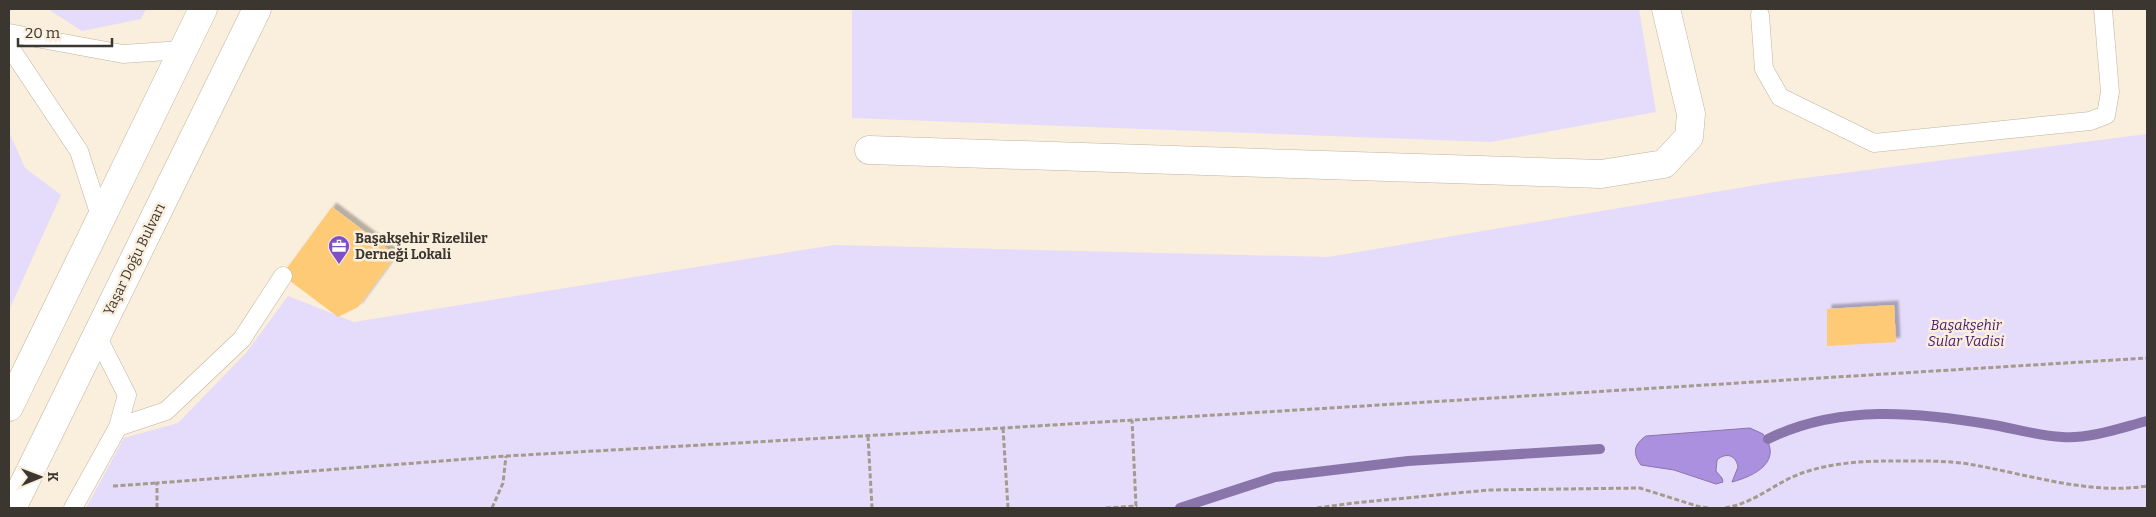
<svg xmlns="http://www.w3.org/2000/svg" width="2156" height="517" viewBox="0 0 2156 517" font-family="Bitter,serif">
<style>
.green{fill:#e5dbfa}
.water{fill:#ac90e0;stroke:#8a75ab}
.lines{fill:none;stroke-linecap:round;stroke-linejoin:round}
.stream{stroke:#8a75ab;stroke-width:10}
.building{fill:#feca76;filter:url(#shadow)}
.service-casing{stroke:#bfb4a2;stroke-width:19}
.minor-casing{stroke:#bfb4a2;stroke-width:29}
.primary-casing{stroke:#bfb4a2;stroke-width:29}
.path{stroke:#a39b8e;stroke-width:3;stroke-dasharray:5 2.5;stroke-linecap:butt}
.service{stroke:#fff;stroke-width:18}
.minor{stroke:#fff;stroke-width:28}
.primary{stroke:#fff;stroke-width:28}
.labels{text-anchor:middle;stroke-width:5;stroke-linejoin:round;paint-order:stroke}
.poi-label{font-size:14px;font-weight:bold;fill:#3b362f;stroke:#faeedc;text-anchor:start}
.street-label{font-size:14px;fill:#3b362f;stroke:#faeedc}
.park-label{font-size:14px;font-style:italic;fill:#461a78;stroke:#faeedc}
</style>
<defs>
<filter id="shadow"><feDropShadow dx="4.5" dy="-4.5" stdDeviation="1" flood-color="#0004"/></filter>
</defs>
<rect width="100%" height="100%" fill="#faeedc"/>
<path class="green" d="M48,9H146L141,19L82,31Z
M852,9H1639L1656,112L1491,142L852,118Z
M9,132L25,168L61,195L9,310Z
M2147,134V508H86L124,438L178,423L246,353L288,296L354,322L834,245L1328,257L1775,182Z"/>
<path class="water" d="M1750,428L1763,434C1784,461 1755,476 1732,482L1738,467C1736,455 1726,452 1717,460L1716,471L1722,478L1723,482L1716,484L1674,470L1641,465C1632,453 1634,444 1646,436Z"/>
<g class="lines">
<path class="stream" d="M1768,439C1839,404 1918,412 1994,425C2016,429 2039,436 2062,437C2090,439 2120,428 2147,421
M1180,508L1275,477L1408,461L1600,449"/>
</g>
<path class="building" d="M332,207L396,255L358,307L338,317L282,275Z
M1894,305L1896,342L1827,346V309Z"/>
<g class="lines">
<g class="service-casing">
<path id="service" d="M1760,15L1764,69L1780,97L1874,143L2090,121L2106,115L2110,92L2103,9
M9,33L123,54L182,50
M9,46L79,151L101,219
M97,336L127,395L118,427
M73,508L118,427L166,411L242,339L283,276"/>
</g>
<g class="minor-casing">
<path id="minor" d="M869,150L1601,174L1664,164L1689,137L1691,114L1666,9"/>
</g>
<g class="primary-casing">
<path id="primary" d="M9,407L203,9
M12,508L257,9"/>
</g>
<path class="path" d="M1003,428L1008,508
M868,436L872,508
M113,486L157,483
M157,508V483L506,456L1003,428L2147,358
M492,508L503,483L506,456
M1106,508L1136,506L1132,420
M1317,508L1354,503L1488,490L1640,488L1700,507L1709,508
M1725,508C1752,503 1766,490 1790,478C1820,464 1857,461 1890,461C1917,461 1948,460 1974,465C2030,475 2090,495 2147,486"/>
<use href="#service" class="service"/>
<use href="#minor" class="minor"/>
<use href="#primary" class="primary"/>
</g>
<defs>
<g id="office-pin" transform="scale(1.125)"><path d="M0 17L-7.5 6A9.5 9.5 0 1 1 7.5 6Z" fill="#804fc7" stroke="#faeedc"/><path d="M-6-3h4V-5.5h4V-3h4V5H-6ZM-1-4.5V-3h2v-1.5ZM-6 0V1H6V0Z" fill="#fff"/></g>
</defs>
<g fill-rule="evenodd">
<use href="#office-pin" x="339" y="246"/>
</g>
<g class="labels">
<g class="poi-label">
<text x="355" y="243">Başakşehir Rizeliler<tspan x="355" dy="16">Derneği Lokali</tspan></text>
</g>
<g class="street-label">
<text transform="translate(134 259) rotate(-64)" y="5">Yaşar Doğu Bulvarı</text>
</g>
<g class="park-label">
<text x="1966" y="330">Başakşehir<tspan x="1966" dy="16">Sular Vadisi</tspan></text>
</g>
</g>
<rect width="2156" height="517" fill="none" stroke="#3b362f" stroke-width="20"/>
<g transform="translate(40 477) rotate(89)" stroke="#faeedc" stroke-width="4" paint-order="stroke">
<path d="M0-4L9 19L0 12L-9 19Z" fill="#3b362f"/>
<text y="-8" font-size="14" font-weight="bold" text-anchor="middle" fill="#3b362f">K</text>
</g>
<path d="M18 38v8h94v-8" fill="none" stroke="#3b362f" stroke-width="2.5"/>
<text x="25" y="38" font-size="15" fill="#3b362f" stroke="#faeedc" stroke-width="4" paint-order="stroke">20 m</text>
</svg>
